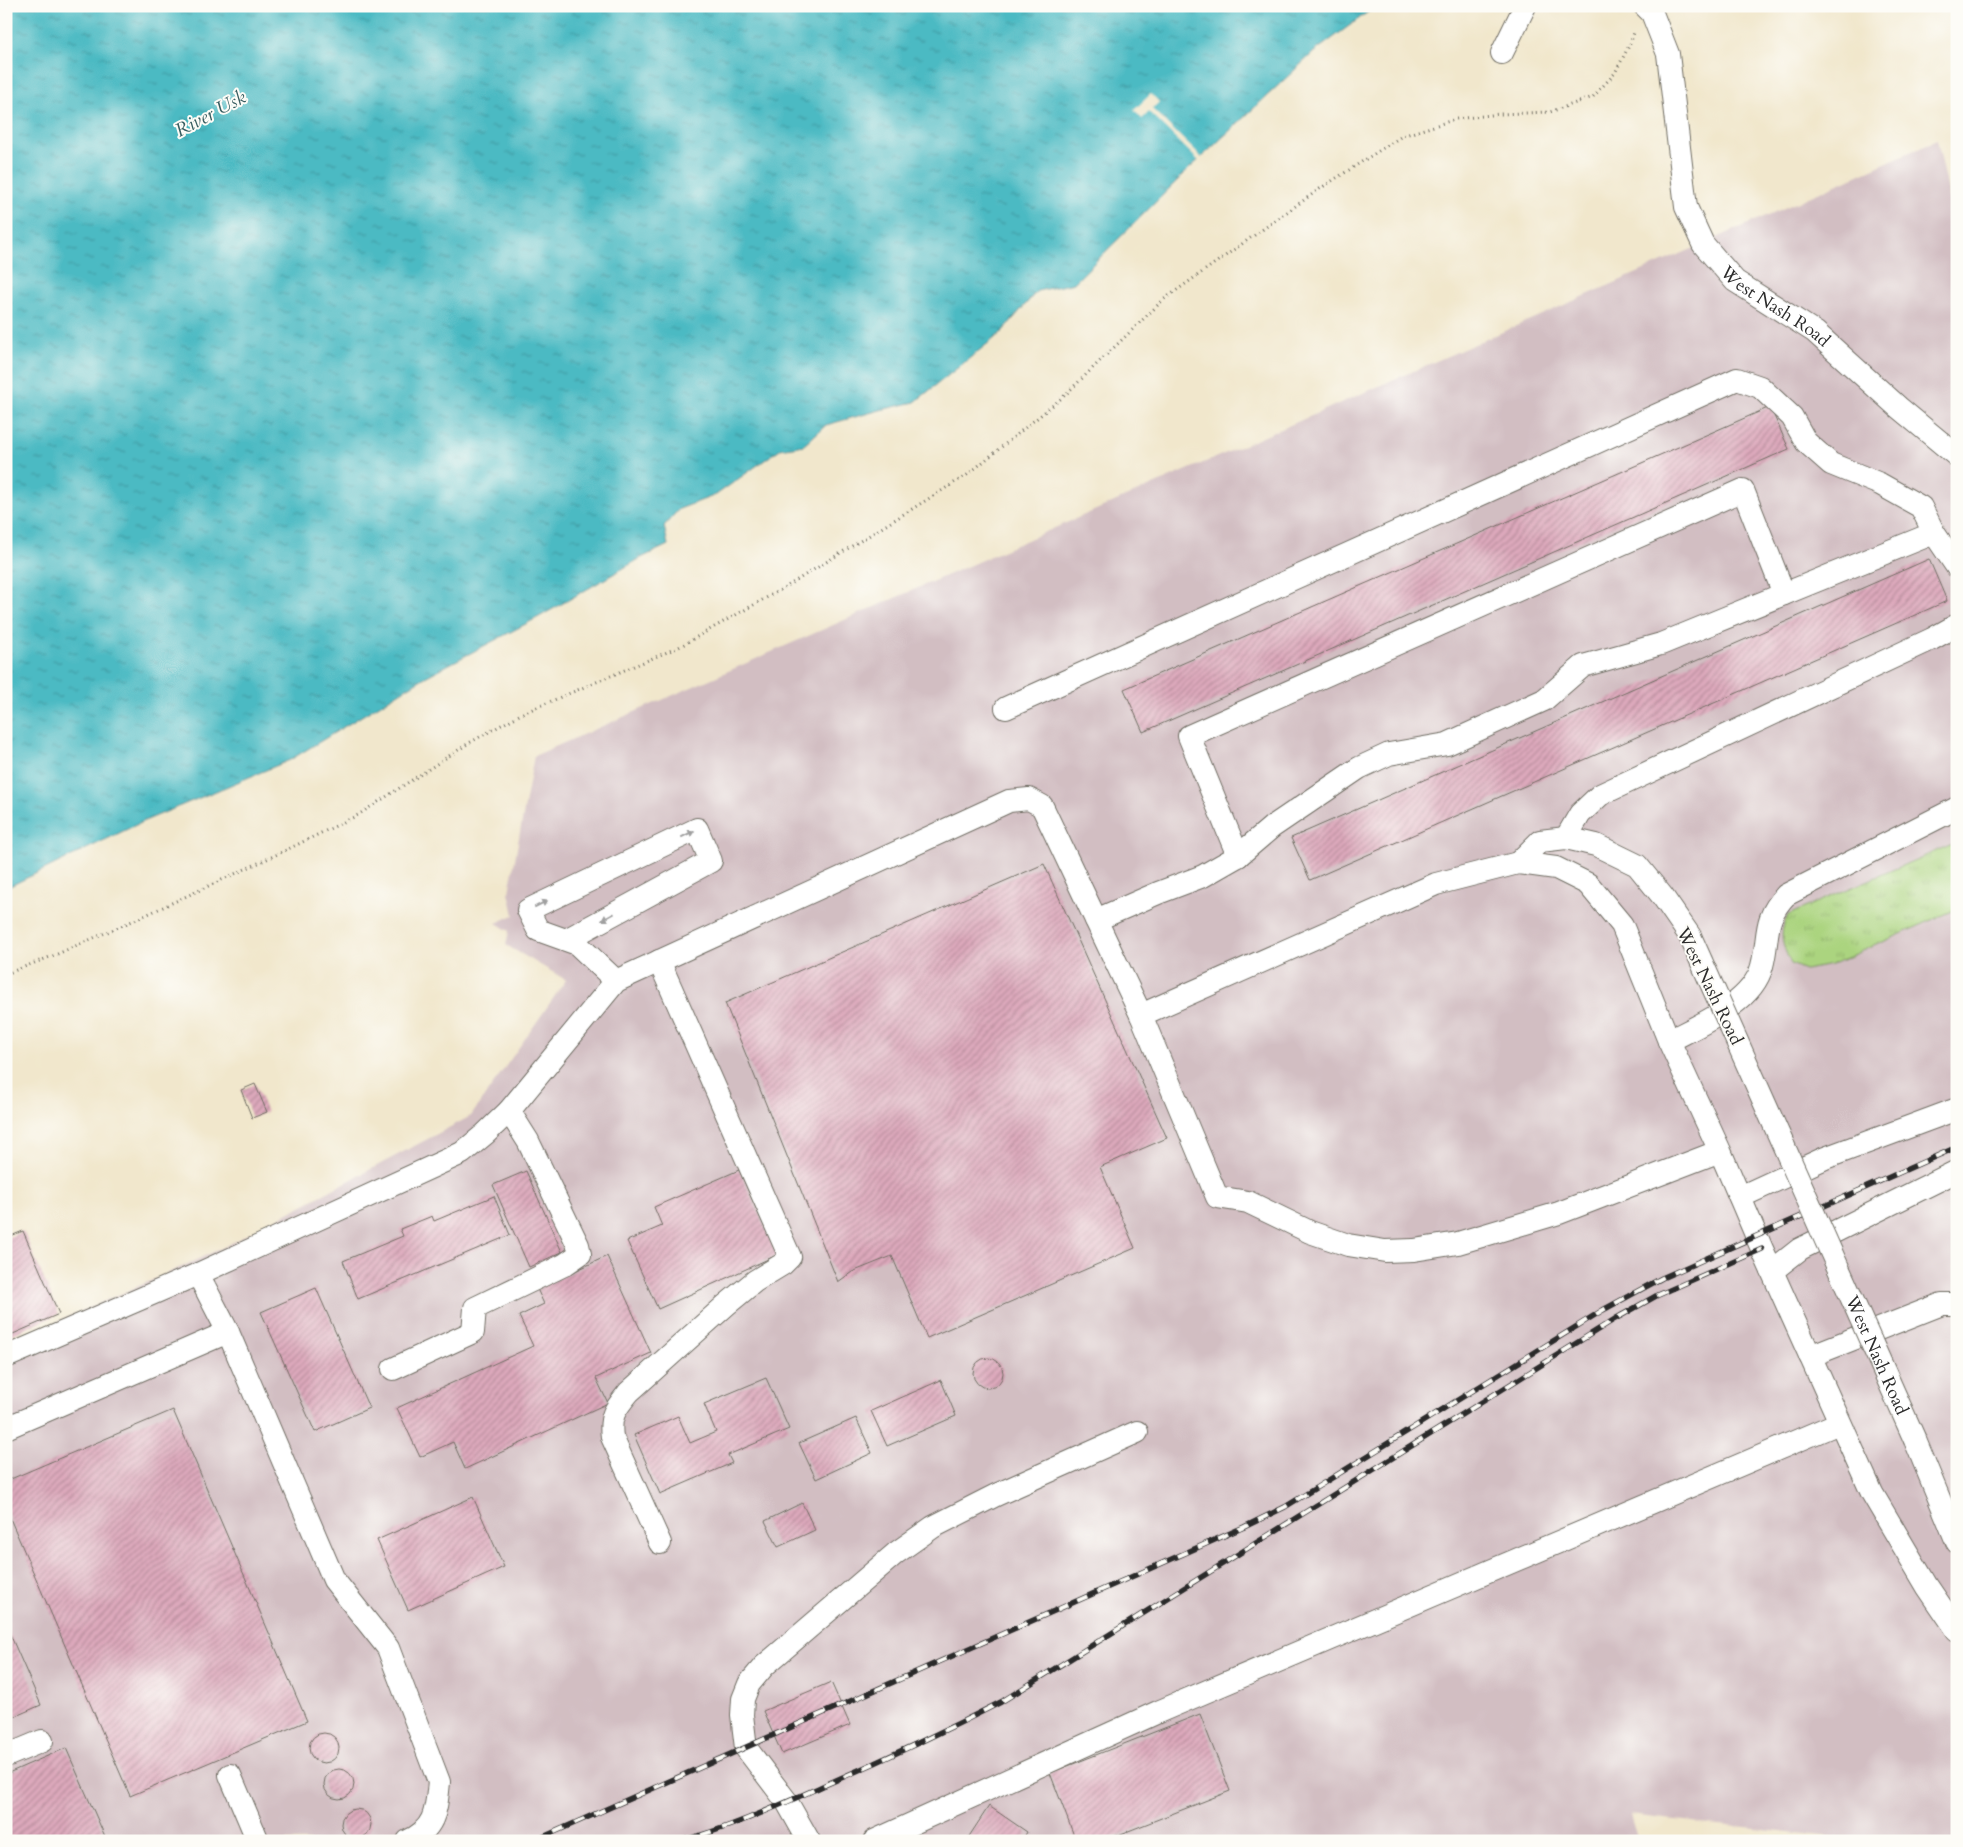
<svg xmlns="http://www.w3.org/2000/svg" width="1963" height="1847" viewBox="0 0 1963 1847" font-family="Cardo,serif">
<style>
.industrial{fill:#d2bec2}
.grass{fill:url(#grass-tufts);stroke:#6b8055}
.water{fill:url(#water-ripples);stroke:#3c7277}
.pier{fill:#f1e7cc}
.building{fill:url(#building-hatch)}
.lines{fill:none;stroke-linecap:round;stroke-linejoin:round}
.minor-casing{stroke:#706d63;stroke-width:24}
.path{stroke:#706d63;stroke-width:3;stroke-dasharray:1 4;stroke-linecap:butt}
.minor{stroke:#fff;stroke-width:22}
.rail-casing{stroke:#2b2b2b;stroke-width:5.5}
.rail{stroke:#fdfcf7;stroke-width:4;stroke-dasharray:11;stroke-linecap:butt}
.minor-bridge-casing{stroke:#706d63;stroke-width:24;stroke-linecap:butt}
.minor-bridge{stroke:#fff;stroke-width:22}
.oneway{fill:#a0a0a0}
.labels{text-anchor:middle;stroke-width:4;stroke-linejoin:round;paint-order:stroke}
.street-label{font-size:18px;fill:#2b2b2b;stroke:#fdfcf7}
.water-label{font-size:19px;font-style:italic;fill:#375d60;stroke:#fdfcf7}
</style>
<defs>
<pattern id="grass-tufts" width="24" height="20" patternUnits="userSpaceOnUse" patternTransform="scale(1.25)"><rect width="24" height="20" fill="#abd47f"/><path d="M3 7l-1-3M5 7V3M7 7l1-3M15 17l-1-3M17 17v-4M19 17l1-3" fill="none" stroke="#93b66e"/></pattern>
<pattern id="water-ripples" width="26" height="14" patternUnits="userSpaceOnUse" patternTransform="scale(1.25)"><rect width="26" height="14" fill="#4cbac3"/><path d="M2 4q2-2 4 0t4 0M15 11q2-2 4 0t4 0" fill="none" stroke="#3f979f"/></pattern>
<pattern id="building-hatch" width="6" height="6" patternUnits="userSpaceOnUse" patternTransform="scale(1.25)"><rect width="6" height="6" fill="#dda9bc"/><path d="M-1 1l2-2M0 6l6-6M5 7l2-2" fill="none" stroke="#b38a99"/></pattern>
</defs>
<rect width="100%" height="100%" fill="#fdfcf7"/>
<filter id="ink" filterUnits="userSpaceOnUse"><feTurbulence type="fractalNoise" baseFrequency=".02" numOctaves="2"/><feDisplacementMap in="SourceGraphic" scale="10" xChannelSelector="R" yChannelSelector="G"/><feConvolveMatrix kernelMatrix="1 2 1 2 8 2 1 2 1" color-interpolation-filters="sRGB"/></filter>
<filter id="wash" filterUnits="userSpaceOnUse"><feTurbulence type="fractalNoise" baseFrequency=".0096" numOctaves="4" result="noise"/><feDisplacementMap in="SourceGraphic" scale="20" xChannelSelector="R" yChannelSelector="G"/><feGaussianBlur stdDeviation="1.12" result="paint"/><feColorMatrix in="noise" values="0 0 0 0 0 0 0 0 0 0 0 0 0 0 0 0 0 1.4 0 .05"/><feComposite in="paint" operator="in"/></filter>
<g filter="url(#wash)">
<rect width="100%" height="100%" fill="#f1e7cc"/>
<path class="industrial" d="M1937,140L1957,232V1841H1859L1630,1815L1638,1841H6V1344L164,1275L224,1247L471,1116L566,980L506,945L509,931L496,923L514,915L509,892L534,756L1692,249Z"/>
<path class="grass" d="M1957,842V909L1831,965L1805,970L1791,964C1782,944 1778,934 1788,915Z"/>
<path class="water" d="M6,6H1376L1314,52L1191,167L1074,283L1037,291L1001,333L915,402L880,410L826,425L804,445L780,449L716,495L679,509L664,526L668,545L641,558L539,617L425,677L290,760L142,822L6,888Z"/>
<path class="pier" d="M1151,94L1159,102L1152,109L1203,159L1200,162L1149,112L1142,119L1134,110Z"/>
<g id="blocks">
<path class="building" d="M1770,407L1789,449L1143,732L1124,689Z
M1929,559L1947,601L1310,880L1291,838Z
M1044,864L1167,1138L1100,1167L1135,1248L927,1338L892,1256L852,1272L838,1282L725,1003Z
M255,1084L267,1112L252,1118L241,1090Z
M739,1170L777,1255L658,1309L627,1241L662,1226L654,1207Z
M526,1171L562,1252L529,1267L493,1185Z
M494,1196L510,1235L358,1299L343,1261L403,1236L400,1229L432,1216L434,1221Z
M23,1231L59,1314L6,1337V1238Z
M607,1256L651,1353L596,1378L608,1403L465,1469L453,1442L420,1457L397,1408L533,1346L519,1316L544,1304L537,1289Z
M316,1288L369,1408L315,1432L261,1312Z
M973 1373a15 15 0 1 1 30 0a15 15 0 1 1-30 0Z
M766,1378L789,1429L728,1455L732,1463L660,1494L634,1435L678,1416L690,1443L716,1432L704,1404Z
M941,1380L956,1416L887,1446L871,1411Z
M173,1410L307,1721L130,1796L6,1509V1481Z
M856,1418L872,1453L816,1479L799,1443Z
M473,1497L504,1567L408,1610L377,1540Z
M802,1503L815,1530L778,1547L765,1521Z
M6,1625L41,1705L9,1719L6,1713Z
M831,1682L850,1725L782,1754L763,1711Z
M1200,1714L1230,1791L1103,1841H1076L1050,1773Z
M309 1748a15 15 0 1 1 30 0a15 15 0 1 1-30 0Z
M66,1748L107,1841H6V1774Z
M324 1784a15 15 0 1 1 30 0a15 15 0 1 1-30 0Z
M989,1806L1027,1832L1022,1841H966Z
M341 1824a15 15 0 1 1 30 0a15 15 0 1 1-30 0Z"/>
</g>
</g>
<g filter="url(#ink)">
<use href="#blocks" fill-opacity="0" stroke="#706d63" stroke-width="1"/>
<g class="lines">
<g class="minor-casing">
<g id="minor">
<path id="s1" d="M1645,6L1652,13L1668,54L1686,207L1703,244L1735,281L1815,332L1898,407L1957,456"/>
<path d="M1502,53L1525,6"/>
<path d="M1006,708L1737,379L1760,387L1792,417L1806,442L1831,464L1880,484L1921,507L1934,533L1957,567"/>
<path d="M1238,856L1189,736L1743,490L1784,594"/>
<path d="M1518,863L1540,841L1566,838"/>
<path d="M1096,920L1158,893L1203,876L1238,856L1272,827L1359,768L1389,754L1447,744L1544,700L1583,666L1661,644L1934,533"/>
<path d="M1690,936L1663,897L1637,865L1596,845L1566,838L1580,814L1600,795L1932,639L1957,625"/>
<path d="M566,940L711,861L697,829L528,910L538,930L577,944L616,981"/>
<path d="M659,961L790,1257L783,1264L755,1281L726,1305L629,1392C616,1408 609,1415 612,1437L660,1543"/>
<path d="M1669,1041C1699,1025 1753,1003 1762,966C1770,936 1762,920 1786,895L1957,808"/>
<path d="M1720,1151L1559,1213L1458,1243L1414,1250L1385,1251L1348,1245L1310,1232L1248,1202L1217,1197L1141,1015L1436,884L1518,863L1556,868L1588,884L1622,925L1669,1041L1720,1151L1762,1249L1872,1493L1927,1586L1957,1630"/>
<path d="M1740,1197L1825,1158L1957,1109"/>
<path d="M1772,1271L1800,1249L1957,1171"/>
<path d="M198,1274L228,1332L334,1580L388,1648L439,1782C436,1810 436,1828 408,1841"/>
<path d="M1810,1356L1942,1304H1957"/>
<path d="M6,1357L198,1274L462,1153L485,1134L509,1111L616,981L1009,801L1029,799L1042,806L1141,1015"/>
<path d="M393,1369L473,1332L475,1308L564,1265L580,1254L578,1245L528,1141L509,1111"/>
<path d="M6,1428L228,1332"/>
<path d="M1915,1440L1957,1542"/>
<path d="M6,1756L42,1741"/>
<path d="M230,1775L258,1841"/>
<path d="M809,1841L787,1802L746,1748L742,1715L743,1699L749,1684L764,1666L896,1553L933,1527L996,1495L1137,1432"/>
<path d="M874,1841L1158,1712L1839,1423"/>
</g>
</g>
<path class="path" d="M6,974L55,955L137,919L280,853L358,815L469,743L523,713L679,647L789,585L967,475L1063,397L1163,300L1321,188L1402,136L1456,119L1500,114L1550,112L1593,97L1615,73L1630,44L1635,30"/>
<use href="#minor" class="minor"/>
<g class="rail-casing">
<path id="rail" d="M534,1841L1244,1527L1285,1507L1603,1310L1662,1278L1957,1147
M680,1841C731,1828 778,1806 825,1785C885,1759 943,1732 1001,1702L1615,1319L1656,1296L1762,1249"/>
</g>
<use href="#rail" class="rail"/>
<g class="minor-bridge-casing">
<g id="minor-bridge">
<path id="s2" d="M1690,936L1915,1440"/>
</g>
</g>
<use href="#minor-bridge" class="minor-bridge"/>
</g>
<defs><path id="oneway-solid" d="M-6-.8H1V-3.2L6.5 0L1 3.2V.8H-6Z" transform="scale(1.25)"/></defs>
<g class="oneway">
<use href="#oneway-solid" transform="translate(688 834) rotate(-26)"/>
<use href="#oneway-solid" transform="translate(541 904) rotate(-26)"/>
<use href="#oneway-solid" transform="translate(608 917) rotate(151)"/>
</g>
</g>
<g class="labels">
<g class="street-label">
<text dy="6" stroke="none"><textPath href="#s1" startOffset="345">West Nash Road</textPath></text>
<text transform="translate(1710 986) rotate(64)" y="6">West Nash Road</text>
<text dy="6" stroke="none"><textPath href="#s2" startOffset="459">West Nash Road</textPath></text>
</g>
<g class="water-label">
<text transform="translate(210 113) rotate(-28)" y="7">River Usk</text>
</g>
</g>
<rect width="1963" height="1847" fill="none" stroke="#fdfcf7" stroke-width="25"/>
</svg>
